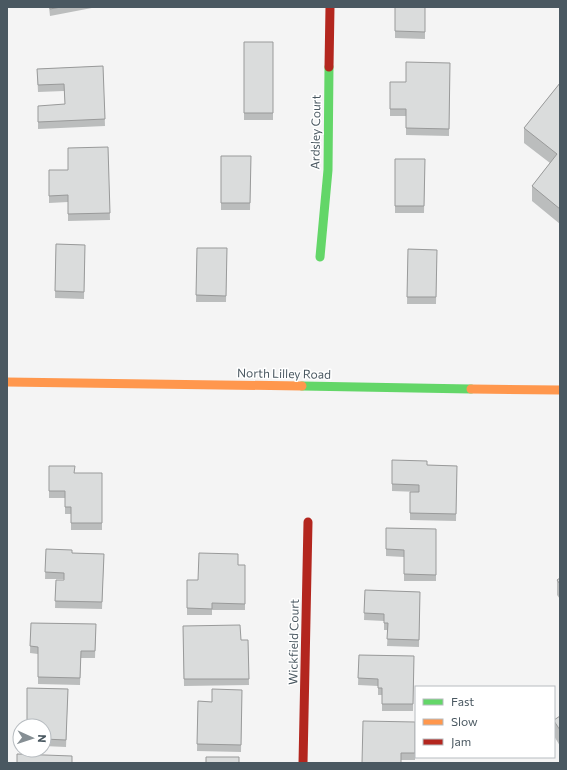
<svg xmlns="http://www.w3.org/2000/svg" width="567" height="770" viewBox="0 0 567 770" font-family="Commissioner,sans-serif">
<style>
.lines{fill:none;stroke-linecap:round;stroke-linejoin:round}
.fast{stroke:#63d668;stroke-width:9}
.slow{stroke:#ff974d;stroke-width:9}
.jam{stroke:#b3261e;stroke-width:9}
.wall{fill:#bbbdbd}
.building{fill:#dadcdc;stroke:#999a9a}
.labels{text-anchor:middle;stroke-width:3;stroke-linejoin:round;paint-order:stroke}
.street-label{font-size:12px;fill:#4a5861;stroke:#fff}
</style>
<rect width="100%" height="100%" fill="#f4f4f4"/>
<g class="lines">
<path class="fast" d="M320,257L328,170L329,67
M302,386L471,389"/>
<path class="slow" d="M7,382L302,386
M471,389L560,390"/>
<path class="jam" d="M329,67L330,7
M303,763L308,522"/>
</g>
<path class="wall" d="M49,7H97L50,16Z
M395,7H425V39L395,38Z
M244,42H273V120H244Z
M450,63L449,136L406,135V116H390V109L406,82Z
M103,66L105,126L38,129V112L65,104L64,91L38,92L37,69Z
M560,83V224L532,201V186L550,163L524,143V128Z
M108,147L110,220L68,221V202L49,203V170H68Z
M221,156H251L250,210H221Z
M395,159H425L424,213H395Z
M56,244L85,245L84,299L55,298Z
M197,248H227L226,302H196Z
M408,249L437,250L436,304H407Z
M392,460L427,465L457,466L456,521L410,520V492H419L392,491Z
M49,466L75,473H102V530H71V514H65V498H49Z
M386,528L436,529V581H404V557L386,556Z
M46,549L72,553L104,554L102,609L55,608L56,580H64V579H45Z
M238,565H245V610H212V615H187V580H198Z
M560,578V599L557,595V580Z
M365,590L420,592L419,647L387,646L388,630H384V621L364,620Z
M31,623L96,624L95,658H81L80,685L38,684V654L30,653Z
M183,626L241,640H248L249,685L184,686Z
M359,655L414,656L413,711H382V695H378V686L358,685Z
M27,688L68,689L66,747L44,746V726H27Z
M242,690L241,752L197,751L198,701L212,702Z
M560,716V746L554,736V720Z
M415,722V760H401L362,763Z"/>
<path class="building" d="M50,7H61L50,9Z
M395,7H425V32L395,31Z
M244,42H273V113H244Z
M406,62L450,63L449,129L406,128V109H390V82H406Z
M103,66L105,119L38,122V106L65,104L64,84L38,85L37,69Z
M560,83V209L532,186L557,154L524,128Z
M108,147L110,213L68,214V195L49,196V170H68V148Z
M221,156H251L250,203H221Z
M395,159H425L424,206H395Z
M56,244L85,245L84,292L55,291Z
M197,248H227L226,296L196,295Z
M408,249L437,250L436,297H407Z
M392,460L427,461V465L457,466L456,514L410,513V492H419V485L392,484Z
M49,466H75L74,473H102V523H71V507H65V491H49Z
M386,528L436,529V575L404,574V550L386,549Z
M46,549L72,550V553L104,554L102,602L55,601L56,580H64V573L45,572Z
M199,553L238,554V565H245V604L212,603V609L187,608V580H198Z
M560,578V584L557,580Z
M365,590L420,592L419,640L387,639L388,623H384V614L364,613Z
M31,623L96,624L95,651H81L80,678L38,677V647L30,646Z
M240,625L241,640H248L249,679H184L183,626Z
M359,655L414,656L413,704H382V688H378V679L358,678Z
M27,688L68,689L66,740L44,739V726H34V724H27Z
M212,689L242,690L241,745L197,744L198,701L212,702Z
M560,716V730L554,721V720Z
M363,721L415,722V753H401V763H362Z
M17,754L72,756V763H17Z
M206,757H239V763H206Z"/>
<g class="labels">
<g class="street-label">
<text transform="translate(316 132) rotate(-89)" y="4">Ardsley Court</text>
<text transform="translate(284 374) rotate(1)" y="4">North Lilley Road</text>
<text transform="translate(294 642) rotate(-89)" y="4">Wickfield Court</text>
</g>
</g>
<rect width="567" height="770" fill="none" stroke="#4a5861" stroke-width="16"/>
<rect x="415" y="686" width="140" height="72" fill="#ffffff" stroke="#b7bcc0"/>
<rect x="423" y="699" width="20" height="6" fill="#63d668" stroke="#b7bcc0"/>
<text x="451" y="706" font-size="12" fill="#4a5861">Fast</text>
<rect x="423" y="719" width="20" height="6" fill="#ff974d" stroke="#b7bcc0"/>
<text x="451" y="726" font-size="12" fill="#4a5861">Slow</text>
<rect x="423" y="739" width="20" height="6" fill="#b3261e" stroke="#b7bcc0"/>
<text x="451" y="746" font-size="12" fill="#4a5861">Jam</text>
<g transform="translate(32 738) rotate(93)"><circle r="19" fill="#ffffff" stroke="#b7bcc0"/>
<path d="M0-3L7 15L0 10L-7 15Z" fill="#868f94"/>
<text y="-6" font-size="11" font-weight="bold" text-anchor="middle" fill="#4a5861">N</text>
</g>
</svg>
